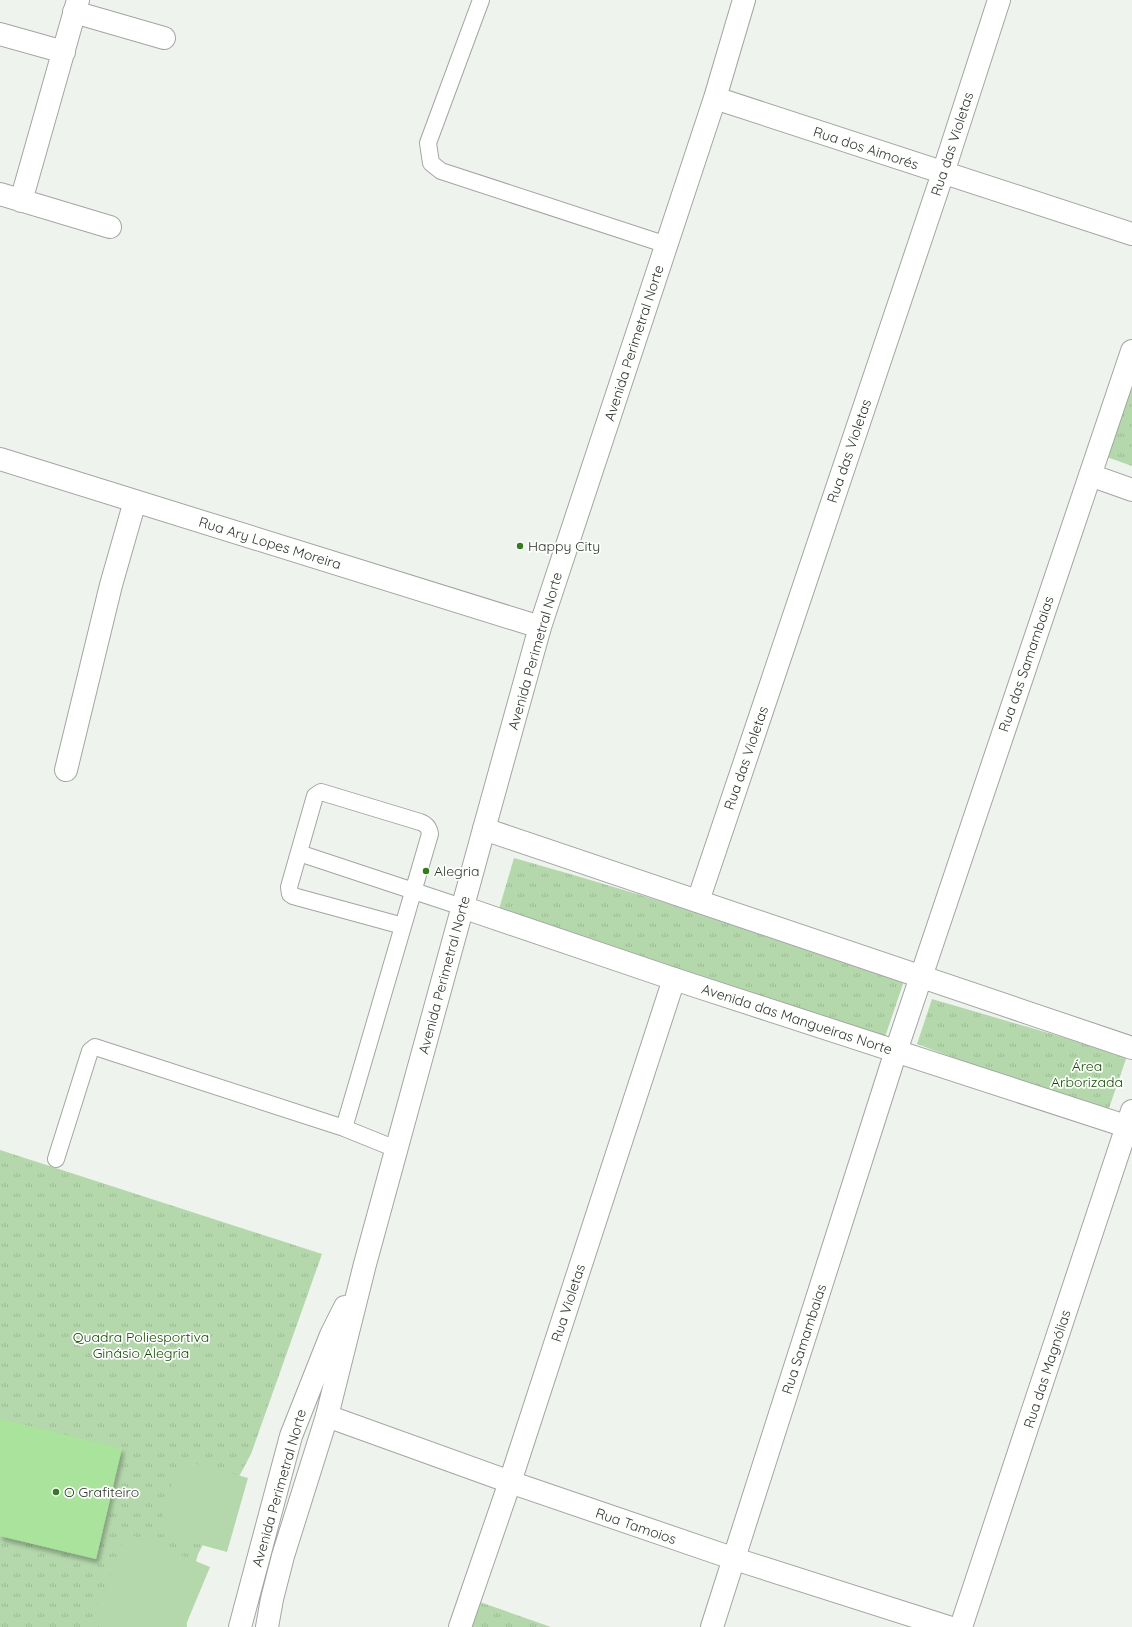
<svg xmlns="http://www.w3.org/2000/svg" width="1132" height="1627" viewBox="0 0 1132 1627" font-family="Quicksand,sans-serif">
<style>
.park{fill:url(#park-tufts)}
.garden{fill:#b4d8ab}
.building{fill:#aae39b;filter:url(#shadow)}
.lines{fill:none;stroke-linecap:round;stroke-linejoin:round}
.service-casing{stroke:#a2a6a1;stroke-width:18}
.minor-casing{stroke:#a2a6a1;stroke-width:24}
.tertiary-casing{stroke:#a2a6a1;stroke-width:24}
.service{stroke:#fff;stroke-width:16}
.minor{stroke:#fff;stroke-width:22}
.tertiary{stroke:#fff;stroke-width:22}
.poi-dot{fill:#357c20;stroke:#fdfffd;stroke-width:1.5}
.labels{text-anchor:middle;stroke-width:3.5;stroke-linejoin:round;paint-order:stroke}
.street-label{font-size:14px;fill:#323431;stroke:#fdfffd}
.poi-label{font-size:14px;fill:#323431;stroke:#fdfffd;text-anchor:start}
.park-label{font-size:14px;fill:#144b01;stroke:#fdfffd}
</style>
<defs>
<pattern id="park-tufts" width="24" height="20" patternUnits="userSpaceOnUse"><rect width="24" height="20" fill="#b4d8ab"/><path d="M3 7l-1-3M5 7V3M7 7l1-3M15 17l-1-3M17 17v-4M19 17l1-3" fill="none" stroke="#9bba94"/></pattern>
<filter id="shadow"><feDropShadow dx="2.5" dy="4.5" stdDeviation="2" flood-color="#0004"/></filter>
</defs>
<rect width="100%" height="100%" fill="#eef3ed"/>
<path class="park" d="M1132,366V466L1104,456Z
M514,858C646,895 775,937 904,981L885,1037L748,993L499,909Z
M932,999L1127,1056L1108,1111L1009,1078L917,1044Z
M0,1150L322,1254L251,1454L198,1554L184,1605L187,1627H0Z
M474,1600L551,1627H465Z"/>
<path class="garden" d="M179,1459L248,1478L227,1552L158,1533Z
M127,1533L210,1567L185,1627H100L91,1623Z"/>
<path class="building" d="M0,1419L122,1448L96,1559L0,1536Z"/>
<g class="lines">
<g class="service-casing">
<path id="service" d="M481,0L428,143L431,163L441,171L667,245
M299,853L462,907
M344,1128L430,834C429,827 426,824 420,822L321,792L315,796L289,887L290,894L293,896L403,926
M56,1159L90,1051L95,1047L344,1128L396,1149"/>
</g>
<g class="minor-casing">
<path id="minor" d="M74,12L164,38
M0,34L64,52
M715,98L1132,234
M0,194L110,227
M21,201L78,0
M0,459L540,627
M1090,475L1132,490
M66,770L111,585L135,501
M484,829L540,627L715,98L744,0
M698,901L943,173L999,0
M327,1416L510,1482L735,1559L948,1627
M460,1627L510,1482L674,979
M712,1627L896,1051L1132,351
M961,1627L1132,1111"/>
</g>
<g class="tertiary-casing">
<path id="tertiary" d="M462,907L674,979L1132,1128
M240,1627L291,1436L331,1335L345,1307
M267,1627L272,1599L283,1556L327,1416L365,1264L484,829L1132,1048"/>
</g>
<use href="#service" class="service"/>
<use href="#minor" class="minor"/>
<use href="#tertiary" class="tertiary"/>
</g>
<g class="poi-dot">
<circle cx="520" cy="546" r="4"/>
<circle cx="426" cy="871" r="4"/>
<circle cx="56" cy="1492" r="4"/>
</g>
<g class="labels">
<g class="street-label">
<text transform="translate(952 144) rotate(-72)" y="5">Rua das Violetas</text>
<text transform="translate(866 148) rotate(18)" y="5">Rua dos Aimorés</text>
<text transform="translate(634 343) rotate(-72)" y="5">Avenida Perimetral Norte</text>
<text transform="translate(849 451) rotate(-71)" y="5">Rua das Violetas</text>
<text transform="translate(270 543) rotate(17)" y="5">Rua Ary Lopes Moreira</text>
<text transform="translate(535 651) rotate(-74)" y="5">Avenida Perimetral Norte</text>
<text transform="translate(1026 664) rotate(-71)" y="5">Rua das Samambaias</text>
<text transform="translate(746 758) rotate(-71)" y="5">Rua das Violetas</text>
<text transform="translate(444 975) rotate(-75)" y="5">Avenida Perimetral Norte</text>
<text transform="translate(797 1019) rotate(18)" y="5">Avenida das Mangueiras Norte</text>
<text transform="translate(568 1303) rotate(-72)" y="5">Rua Violetas</text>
<text transform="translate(804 1339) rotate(-72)" y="5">Rua Samambaias</text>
<text transform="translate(1047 1369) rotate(-72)" y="5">Rua das Magnólias</text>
<text transform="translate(279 1488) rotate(-74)" y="5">Avenida Perimetral Norte</text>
<text transform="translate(636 1526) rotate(19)" y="5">Rua Tamoios</text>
</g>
<g class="poi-label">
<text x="528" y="551">Happy City</text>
<text x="434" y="876">Alegria</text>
<text x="64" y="1497">O Grafiteiro</text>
</g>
<g class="park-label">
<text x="1087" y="1071">Área<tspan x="1087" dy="16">Arborizada</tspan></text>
<text x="141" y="1342">Quadra Poliesportiva<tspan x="141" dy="16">Ginásio Alegria</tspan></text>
</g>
</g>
</svg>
